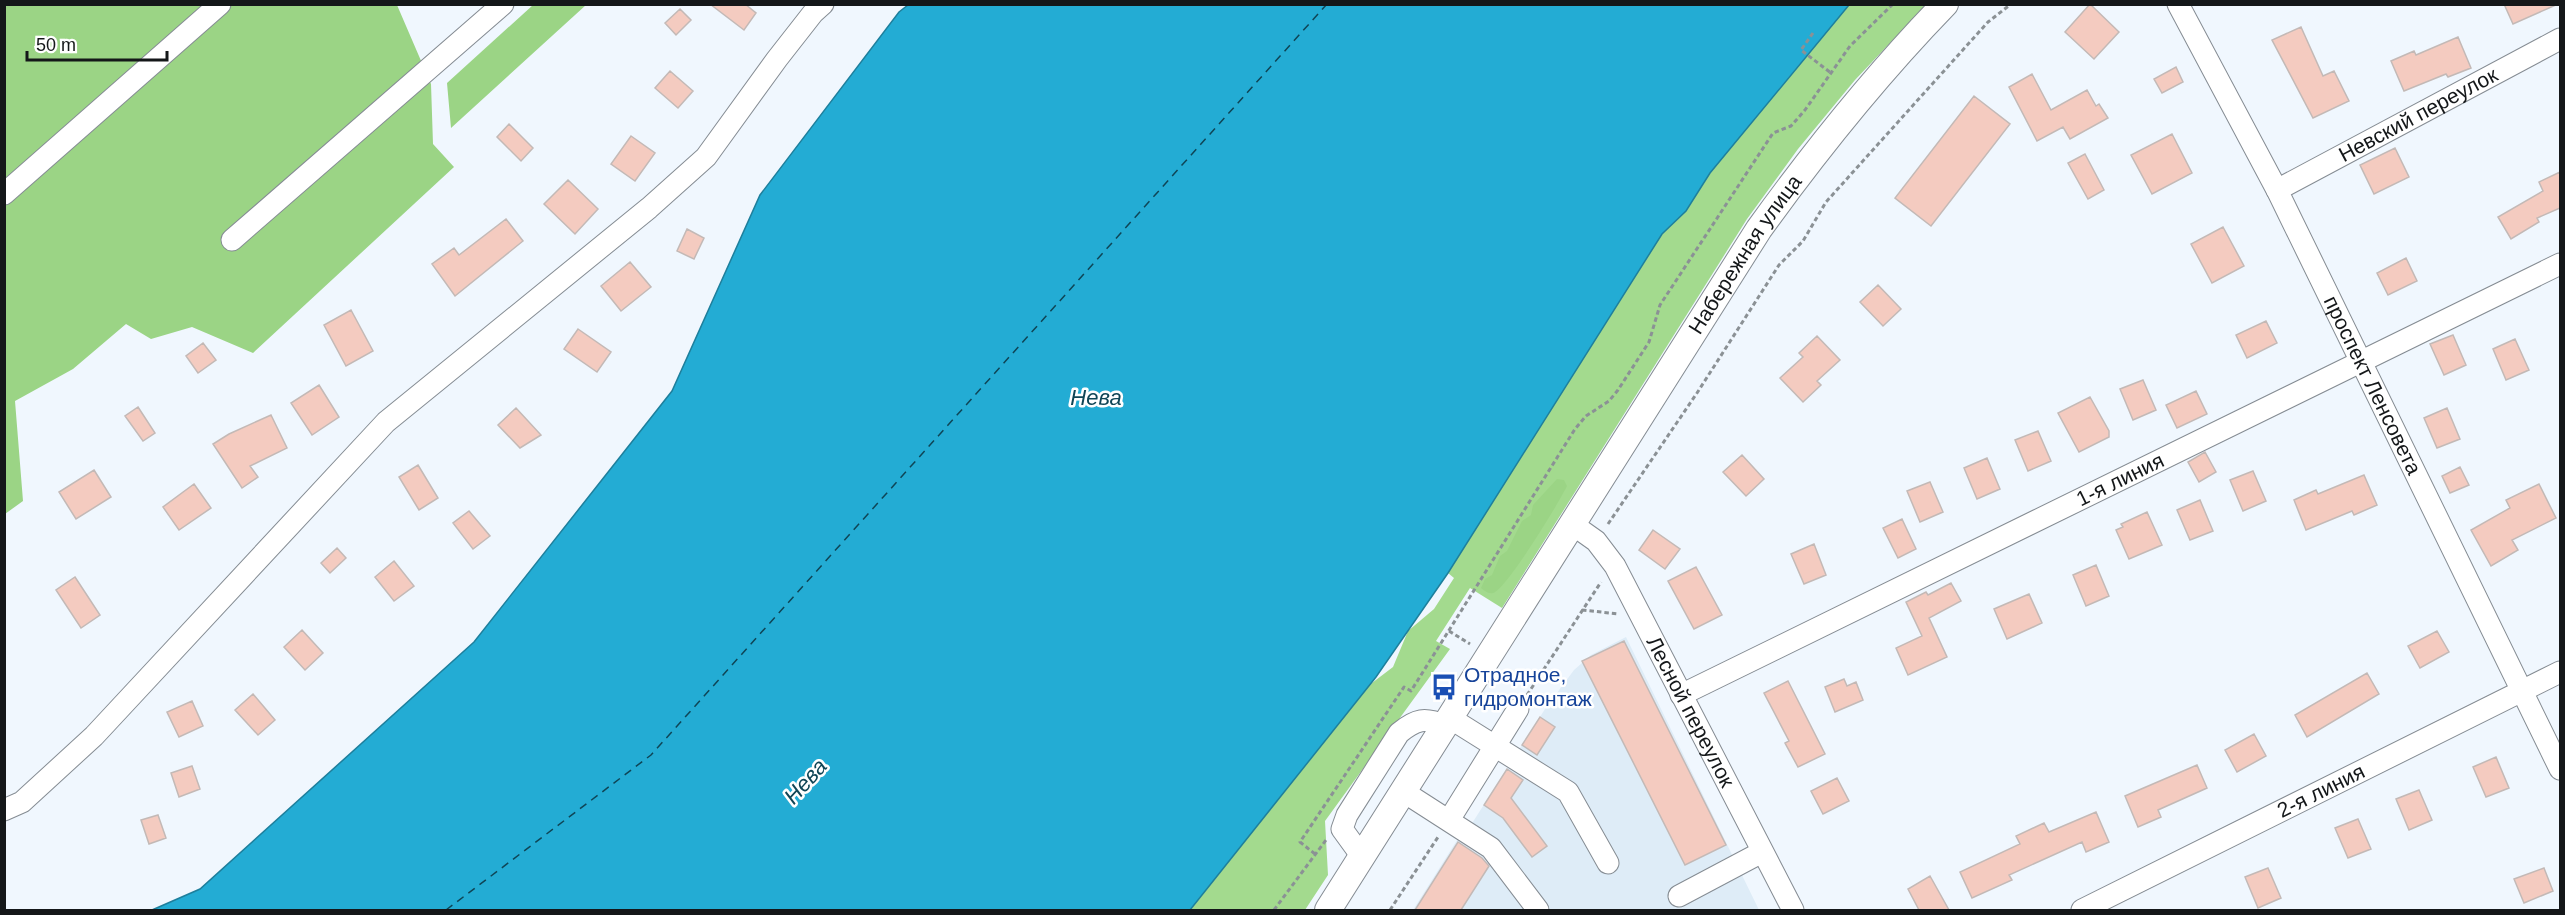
<svg xmlns="http://www.w3.org/2000/svg" width="2565" height="915" viewBox="0 0 2565 915" font-family="Helvetica,sans-serif">
<style>
.built{fill:#deecf7}
.green{fill:#a3da8e}
.forest{fill:#9bd485}
.water{fill:#23acd4;stroke:#1e7f9c;stroke-width:1.5}
.lines{fill:none;stroke-linecap:round;stroke-linejoin:round}
.ferry{stroke:#0f4556;stroke-width:1.5;stroke-dasharray:8 6;stroke-linecap:butt}
.building{fill:#f4cbc0;stroke:#c3b9b6;stroke-width:1.5}
.minor-casing{stroke:#858c93;stroke-width:23}
.major-casing{stroke:#858c93;stroke-width:28}
.path{stroke:#8b9195;stroke-width:3;stroke-dasharray:4.5 3;stroke-linecap:butt}
.minor{stroke:#fff;stroke-width:21}
.major{stroke:#fff;stroke-width:26}
.labels{text-anchor:middle;stroke-width:5;stroke-linejoin:round;paint-order:stroke}
.street-label{font-size:21px;fill:#141719;stroke:#fff}
.transit-label{font-size:21px;fill:#164399;stroke:#fff;text-anchor:start}
.water-label{font-size:22px;font-style:italic;fill:#0f4556;stroke:#fff}
</style>
<rect width="100%" height="100%" fill="#f0f7fe"/>
<path class="built" d="M1626,637L1759,910H1413L1459,837L1462,839L1545,709L1574,670L1591,655Z"/>
<path class="green" d="M1849,5H1926L1855,80L1798,149L1747,219L1502,608L1470,588L1436,641L1450,649L1325,821L1328,875L1305,910H1190L1368,686L1393,667L1408,631L1434,609L1454,578L1448,573L1662,234L1686,211L1710,173Z"/>
<path class="forest" d="M5,5H397L431,84L433,144L454,167L253,353L192,327L151,339L126,324L73,369L15,401L23,501L5,514Z
M533,5H586L451,128L447,83Z
M1557,479L1564,480L1567,486C1560,501 1506,590 1493,593C1488,594 1485,591 1481,588L1485,579L1492,575L1500,556L1507,551L1522,521L1531,515L1533,505Z"/>
<path class="water" d="M908,5H1849L1710,173L1686,211L1662,234L1448,573L1376,677L1190,910H152L200,889L474,642L672,391L760,195L899,12Z"/>
<g class="lines">
<path class="ferry" d="M446,910L651,755L1327,4"/>
</g>
<path class="building" d="M710,4H745L756,13L744,30Z
M2090,4L2119,32L2094,59L2065,32Z
M2504,4H2558L2513,24Z
M680,9L691,20L676,35L665,23Z
M2301,27L2323,76L2334,71L2349,101L2313,118L2272,40Z
M2458,37L2471,68L2448,77L2446,74L2404,91L2391,61L2414,51L2416,55Z
M2176,67L2183,82L2162,93L2154,79Z
M670,71L693,91L678,108L655,88Z
M2032,74L2051,110L2087,90L2096,106L2099,104L2108,118L2070,139L2063,127L2037,141L2009,87Z
M1974,96L2010,124L1931,226L1895,198Z
M509,124L533,148L521,161L497,137Z
M2172,134L2192,173L2152,194L2131,155Z
M631,136L655,153L635,181L611,164Z
M2395,148L2409,177L2374,194L2360,165Z
M2085,154L2104,190L2088,199L2068,163Z
M2560,172V208L2537,218L2539,222L2511,239L2498,217L2543,191L2539,182Z
M568,180L598,209L575,234L544,204Z
M506,219L523,241L455,296L432,264L454,248L459,255Z
M2223,227L2244,266L2212,283L2191,244Z
M687,229L704,238L694,259L677,251Z
M2406,258L2417,281L2388,295L2377,273Z
M630,262L651,287L621,311L601,286Z
M1878,285L1901,309L1883,326L1860,302Z
M351,310L373,351L346,366L324,325Z
M2266,321L2277,343L2247,358L2236,335Z
M578,329L611,352L597,372L564,349Z
M2453,335L2466,365L2444,375L2430,344Z
M1817,336L1840,360L1817,381L1821,385L1803,402L1780,378L1803,357L1799,353Z
M2515,339L2529,370L2506,380L2493,349Z
M203,343L216,360L198,373L186,356Z
M2143,380L2156,410L2133,420L2120,389Z
M319,385L339,417L312,435L291,403Z
M2196,391L2207,414L2177,428L2166,405Z
M2090,397L2109,431V437L2079,452L2058,413Z
M138,407L155,433L143,441L125,416Z
M516,408L541,435L520,448L498,425Z
M2447,408L2460,439L2437,448L2424,418Z
M271,415L287,448L250,466L258,477L242,488L213,444L229,434Z
M2038,431L2051,461L2028,471L2015,440Z
M2205,452L2216,472L2199,482L2188,462Z
M1742,455L1764,479L1746,496L1723,472Z
M1987,458L2000,489L1977,499L1964,468Z
M418,465L438,498L419,510L399,477Z
M2460,467L2469,485L2450,493L2442,476Z
M94,470L111,497L76,519L59,492Z
M2253,471L2266,501L2243,511L2230,480Z
M2364,475L2377,505L2354,515L2352,511L2306,530L2294,500L2316,490L2318,494Z
M1930,482L1943,512L1920,522L1907,491Z
M194,484L211,508L179,530L163,507Z
M2539,484L2556,518L2512,540L2518,550L2491,566L2471,530L2510,508L2506,500Z
M2200,500L2213,531L2190,540L2177,510Z
M469,511L490,536L473,549L453,523Z
M2147,512L2162,545L2129,559L2116,530L2123,527L2121,524Z
M1902,519L1916,549L1898,558L1883,528Z
M1653,530L1680,549L1665,569L1639,550Z
M1814,544L1826,575L1804,584L1791,554Z
M337,548L346,558L330,573L321,563Z
M394,561L414,586L394,601L375,577Z
M2096,565L2109,596L2086,606L2073,575Z
M1696,567L1722,615L1694,629L1668,581Z
M75,577L100,615L81,628L56,590Z
M1951,583L1961,601L1929,618L1947,657L1908,675L1896,648L1922,636L1906,602L1926,592L1928,595Z
M2029,594L2042,623L2007,639L1994,609Z
M302,630L323,653L305,670L284,647Z
M2437,631L2449,652L2420,668L2408,646Z
M1624,641L1726,845L1685,865L1582,661Z
M2367,673L2379,694L2307,737L2295,715Z
M1844,679L1847,686L1856,682L1863,700L1835,712L1825,687Z
M1788,681L1825,754L1798,767L1785,743L1789,741L1764,693Z
M253,694L275,720L258,735L235,710Z
M192,701L203,726L179,737L167,712Z
M1540,717L1555,727L1537,755L1522,745Z
M2254,734L2266,756L2237,772L2225,750Z
M2496,757L2509,788L2486,797L2473,767Z
M2197,765L2207,788L2158,810L2161,817L2138,827L2125,796Z
M192,766L200,789L179,797L171,773Z
M1507,769L1523,780L1511,798L1547,846L1532,857L1503,818L1484,805Z
M1837,778L1849,801L1823,814L1811,791Z
M2419,790L2432,820L2409,830L2396,799Z
M2096,812L2109,842L2086,852L2082,842L2009,875L2012,880L1972,898L1960,872L2020,844L2016,836L2044,823L2049,832Z
M158,815L166,838L149,844L141,820Z
M2358,819L2371,849L2348,858L2335,828Z
M1458,842L1482,858L1489,866L1461,910H1415Z
M2268,868L2281,898L2258,908L2245,877Z
M2544,868L2553,891L2524,903L2514,879Z
M1930,876L1949,910H1919L1908,889Z"/>
<g class="lines">
<g class="minor-casing">
<g id="minor">
<path id="s1" d="M2178,4L2277,190L2560,769"/>
<path id="s2" d="M2277,190L2560,39"/>
<path d="M4,194L220,4"/>
<path d="M232,240L503,4"/>
<path id="s3" d="M1572,524L1596,541L1615,566L1793,910"/>
<path id="s4" d="M1681,695L2560,264"/>
<path d="M1450,718L1568,792L1608,863"/>
<path d="M1404,792L1491,848L1538,910"/>
<path d="M4,810L22,802L94,736L386,422L649,208L706,157L777,59L813,13L823,4"/>
<path d="M1449,820L1518,709"/>
<path d="M1363,858L1342,829L1347,815L1399,733C1416,719 1425,717 1445,726"/>
<path d="M1679,896L1762,852"/>
<path id="s5" d="M2082,910L2560,672"/>
</g>
</g>
<g class="major-casing">
<g id="major">
<path id="s6" d="M1328,910L1759,229C1816,150 1877,74 1945,4"/>
</g>
</g>
<path class="path" d="M1813,33L1801,50L1831,73
M1608,524L1697,393L1779,265L1803,241L1826,202L1988,22L2011,4
M1582,610L1619,614
M1449,631L1470,644
M1527,695L1601,582
M1315,854L1300,842L1404,687L1411,691L1575,429L1586,416L1609,401L1618,390L1649,342L1660,305L1773,133L1791,126L1805,110L1850,46L1893,4
M1274,910L1326,840
M1390,910L1438,837"/>
<use href="#minor" class="minor"/>
<use href="#major" class="major"/>
</g>
<defs>
<g id="bus-bare" transform="scale(2.07)"><path d="M-5-6H5V4H4V6H2V4H-2V6H-4V4H-5ZM-3.5-4V0h7V-4ZM-3.5 1.2v1.5H-2V1.2ZM2 1.2v1.5H3.5V1.2Z" fill="#1a4fb4" stroke="#fff" stroke-width="2.5" paint-order="stroke"/></g>
</defs>
<g fill-rule="evenodd">
<use href="#bus-bare" x="1444" y="687"/>
</g>
<g class="labels">
<g class="street-label">
<text dy="7" stroke="none"><textPath href="#s2" startOffset="160">Невский переулок</textPath></text>
<text dy="7" stroke="none"><textPath href="#s6" startOffset="777">Набережная улица</textPath></text>
<text dy="7" stroke="none"><textPath href="#s1" startOffset="428">проспект Ленсовета</textPath></text>
<text dy="7" stroke="none"><textPath href="#s4" startOffset="489">1-я линия</textPath></text>
<text dy="7" stroke="none"><textPath href="#s3" startOffset="225">Лесной переулок</textPath></text>
<text dy="7" stroke="none"><textPath href="#s5" startOffset="267">2-я линия</textPath></text>
</g>
<g class="transit-label">
<text x="1464" y="682">Отрадное,<tspan x="1464" dy="24">гидромонтаж</tspan></text>
</g>
<g class="water-label">
<text x="1096" y="405">Нева</text>
<text transform="translate(805 781) rotate(-48)" y="8">Нева</text>
</g>
</g>
<rect width="2565" height="915" fill="none" stroke="#141719" stroke-width="12"/>
<path d="M27 51v9h140v-9" fill="none" stroke="#141719" stroke-width="3"/>
<text x="36" y="51" font-size="18" fill="#141719" stroke="#ffffff" stroke-width="4.5" paint-order="stroke">50 m</text>
</svg>
